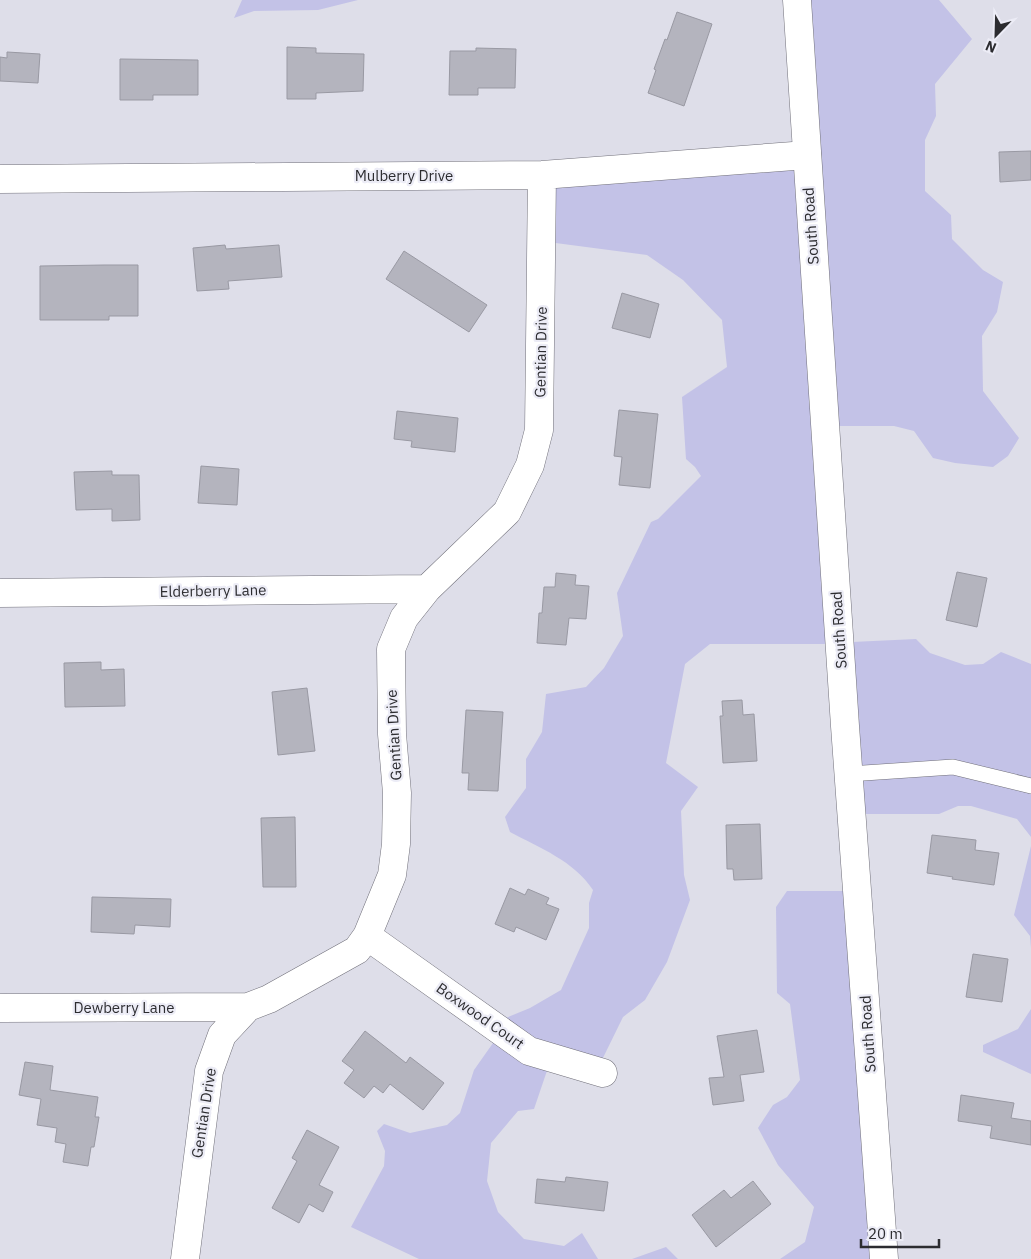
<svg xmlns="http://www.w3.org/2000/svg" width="1031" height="1259" viewBox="0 0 1031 1259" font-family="'IBM Plex Sans',sans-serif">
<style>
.green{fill:#c3c2e7}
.building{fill:#b4b4be;stroke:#9999a3}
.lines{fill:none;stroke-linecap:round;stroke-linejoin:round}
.service-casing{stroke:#71707a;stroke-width:16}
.minor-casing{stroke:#71707a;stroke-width:29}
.tertiary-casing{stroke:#71707a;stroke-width:29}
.service{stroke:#fff;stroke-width:15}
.minor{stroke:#fff;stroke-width:28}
.tertiary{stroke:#fff;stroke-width:28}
.labels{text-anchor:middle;stroke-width:4.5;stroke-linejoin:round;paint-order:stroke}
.street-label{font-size:15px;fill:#2c2c30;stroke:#ececf6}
</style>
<rect width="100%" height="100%" fill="#dedee9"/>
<path class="green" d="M242,0H358L318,10L254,11L234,18Z
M792,0H939L972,39L935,84L936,116L925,140V191L951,215L952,239L983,270L1003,282L997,312L982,336L983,391L1019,438L1008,456L993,467L955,463L933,458L914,431L894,426H825L832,644H710L685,664L666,763L698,787L681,811L684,875L690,900L667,962L645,1000L623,1017L599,1066L552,1056L534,1109L518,1111L491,1143L487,1181L498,1212L524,1239L564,1246L582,1233L598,1259H419L351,1227L384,1166L385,1151L377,1131L384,1124L410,1133L447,1125L460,1113L474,1070L505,1026L501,1020L530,1008L561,990L589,928V903L593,890C574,861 540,848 510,832L505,817L526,788V759L542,732L546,694L586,687L604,668L623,636L617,593L651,522L658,519L701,476L695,467L686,459L682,397L727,367L722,320L683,280L647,255L548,242L545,187L802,158Z
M916,639L930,653L965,665L983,664L1001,652L1031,664V837L1017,819L971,806H958L939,814H851L852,642Z
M1031,846V948L1030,936L1014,915Z
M787,891H851L883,1259H780L805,1242L814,1207L778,1165L758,1128L773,1105L787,1097L800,1080L790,1004L777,993L776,907Z
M1031,1009V1074L983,1052V1045L1018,1029Z
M666,1247L678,1259H632Z"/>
<path class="building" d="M677,12L712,24L684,106L648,93L656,70L654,69L665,39L667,40Z
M287,47L316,48V53L364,54L363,91L316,93V99H287Z
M476,48L516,49L515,88H478V95H449L450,51H476Z
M7,52L40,54L38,83L0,81V57L7,58Z
M120,59L198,60V95H153V100H120Z
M1031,151V180L1000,182L999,152Z
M225,245L226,249L279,245L282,277L228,281L229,289L197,291L193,248Z
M404,251L487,305L469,332L386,279Z
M104,265H138V316H109V320H40V266Z
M622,293L659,304L650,338L612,328Z
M619,410L658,414L650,488L619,485L622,457L614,456Z
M397,411L458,418L455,452L411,447L412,441L394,439Z
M201,466L239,469L237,505L198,503Z
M112,471V475H139L140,520L112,521V509L76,510L74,472Z
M957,572L987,578L977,627L946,620Z
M556,573L576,575L575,585L589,586L586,619L569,618L566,645L537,643L539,613H542L544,587H555Z
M101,662V670L124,669L125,706L65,707L64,663Z
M307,688L315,751L278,755L272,692Z
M742,700L743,715L754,714L757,761L723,763L720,716H723L722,701Z
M466,710L503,712L498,791L468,790L469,773H462Z
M295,817L296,887H263L261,818Z
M760,824L762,879L734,880L733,869H727L726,825Z
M932,835L976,840L975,850L999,853L994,885L952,879L953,877L927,873Z
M510,888L525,895L528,889L549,898L546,904L559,909L546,940L516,927L514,932L495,924Z
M92,897L171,899L170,927L135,925L134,934L91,932Z
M973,954L1008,959L1002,1002L966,997Z
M757,1030L764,1072L740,1075L744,1101L713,1105L709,1078L724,1077L717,1036Z
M365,1031L406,1063L410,1057L444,1083L423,1110L390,1084L383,1093L374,1086L364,1098L344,1083L354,1070L342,1061Z
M25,1062L53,1066L50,1090L98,1097L95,1117H99L94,1147H91L88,1166L63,1162L66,1144L55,1142L57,1128L37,1125L41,1099L19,1095Z
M961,1095L1014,1103L1011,1118L1031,1121V1145L990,1138L992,1126L958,1121Z
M307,1130L339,1147L319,1185L333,1192L323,1212L309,1204L299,1223L272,1208L297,1161L292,1158Z
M566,1177L608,1182L604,1211L535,1203L537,1179L565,1182Z
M753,1181L771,1204L716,1247L692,1215L724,1190L731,1198Z"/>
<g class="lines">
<g class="service-casing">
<path id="service" d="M849,774L953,767L1031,786"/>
</g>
<g class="minor-casing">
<path id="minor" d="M0,179L542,175L807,155
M0,593L427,589
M367,936L529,1051L603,1073
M0,1008L248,1007
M185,1259L209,1071L222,1035L248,1007L269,999L357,950L367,936L392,875L396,844L397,793L392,734L391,649L404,618L427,589L507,512L530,465L539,430L542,175"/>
</g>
<g class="tertiary-casing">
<path id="tertiary" d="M797,0L845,726L884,1259"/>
</g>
<use href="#service" class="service"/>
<use href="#minor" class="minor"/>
<use href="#tertiary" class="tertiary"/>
</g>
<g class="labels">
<g class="street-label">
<text x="404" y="181">Mulberry Drive</text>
<text transform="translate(811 226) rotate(-94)" y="5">South Road</text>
<text transform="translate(541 352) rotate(-89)" y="5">Gentian Drive</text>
<text transform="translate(213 591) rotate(-1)" y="5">Elderberry Lane</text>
<text transform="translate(839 630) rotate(-94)" y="5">South Road</text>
<text transform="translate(394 735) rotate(-93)" y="5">Gentian Drive</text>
<text x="124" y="1013">Dewberry Lane</text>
<text transform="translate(480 1016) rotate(35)" y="5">Boxwood Court</text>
<text transform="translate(868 1034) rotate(-94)" y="5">South Road</text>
<text transform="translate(204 1113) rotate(-81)" y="5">Gentian Drive</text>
</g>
</g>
<g transform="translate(996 35) rotate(203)" stroke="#ececf6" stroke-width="4" paint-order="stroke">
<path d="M0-4L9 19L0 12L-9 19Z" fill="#2c2c30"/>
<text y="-8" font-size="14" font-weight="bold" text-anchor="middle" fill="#2c2c30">N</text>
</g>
<path d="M861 1239v8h78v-8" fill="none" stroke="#2c2c30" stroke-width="2.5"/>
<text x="868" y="1239" font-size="15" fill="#2c2c30" stroke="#ececf6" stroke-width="4" paint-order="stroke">20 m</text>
</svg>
